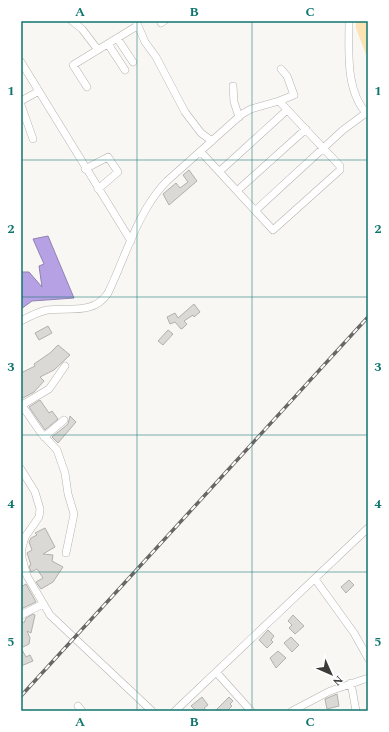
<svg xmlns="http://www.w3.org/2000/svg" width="389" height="732" viewBox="0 0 389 732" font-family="Spectral,serif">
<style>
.green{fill:#fce3b3}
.water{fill:#b5a1e4;stroke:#9182b1}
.building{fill:#dbd9d6;stroke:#b2b0ad}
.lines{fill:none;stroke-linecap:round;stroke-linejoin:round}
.minor-casing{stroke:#b4b2af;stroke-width:8}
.minor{stroke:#fff;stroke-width:7}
.rail-casing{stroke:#686765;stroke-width:3.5}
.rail{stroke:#fff;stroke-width:2;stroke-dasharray:6;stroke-linecap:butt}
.grid{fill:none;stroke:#0f766e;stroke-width:1;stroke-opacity:0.55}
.neatline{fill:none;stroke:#0f766e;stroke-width:1.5}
.grid-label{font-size:13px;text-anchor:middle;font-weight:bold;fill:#0f766e}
</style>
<rect width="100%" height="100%" fill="#f9f7f4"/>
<path class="green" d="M356,21H368V60L356,28Z"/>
<path class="water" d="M48,236L74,298L32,301L21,309V272H29L42,287L39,266L44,264L33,239Z"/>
<path class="building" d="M189,170L197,181L169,205L163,194L176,183L180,188L188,182L183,175Z
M194,304L200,312L194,317L193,315L184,321L187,324L183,328L181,329L175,322L170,324L167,317L175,313L178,318Z
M48,326L52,333L39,340L35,333Z
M168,330L173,334L163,345L158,341Z
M58,345L70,355L54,370L40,377L44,381L34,392L21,399V373L35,366L34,364L50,353Z
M40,400L49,413L52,411L58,419L45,430L29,407Z
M70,416L76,422L58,443L52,437L68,424Z
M45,528L55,547L43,554L53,555L52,561L63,567L53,582L41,589L36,582L43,578L37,569L31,572L29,566L31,565L27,553L32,550L29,542L31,538L37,535L35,533Z
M349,580L354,585L346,593L341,587Z
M26,584L36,602L21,609V587Z
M33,614L35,615L31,633L27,631L30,638L29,644L21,648L26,657L30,655L33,661L21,666V620L24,623L26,618Z
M293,615L304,626L295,634L289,628L292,625L288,621Z
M268,630L274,636L271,640L273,642L267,648L259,640Z
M291,637L299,645L292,652L284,643Z
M278,651L286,658L276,668L270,658Z
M337,694L339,706L327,709L325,699Z
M202,697L208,705L204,708L207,711H196L191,706Z
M229,697L233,701L230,704L232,706L227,711H215Z"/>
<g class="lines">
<g class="minor-casing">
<path id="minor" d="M72,21L82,29L98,50
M136,21L145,42L156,57L185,112L201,133L212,141
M349,21C349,51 345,92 368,115
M161,23L164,21
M117,38L133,62
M108,44L125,70
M21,62L131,241
M233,86L234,102L239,117
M87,87L73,65L137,26
M21,101L39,91
M279,101L294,95L287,76L281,69
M21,105L33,139
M85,169L108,157L118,172L98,189
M220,171L287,110
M238,190L306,129
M256,210L343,130L366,113
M21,321C30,316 38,312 47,310C69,307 94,315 108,293C126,256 138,210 167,181L242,114L251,109L279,101L340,166V170L273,230L201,152
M21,404L41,433L57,450L65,473L68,494L74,514L66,553
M22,405L49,389L65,366
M44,437L64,420
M21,469L35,492L40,509L39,517L25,537L22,548V558L27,576L50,615L152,711
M315,579L354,633L368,658
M21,615L43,604
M217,673L251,711
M351,683L356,711
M78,706L82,711
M175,711L368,528
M292,711L330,691L368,678"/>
</g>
<use href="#minor" class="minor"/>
<g class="rail-casing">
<path id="rail" d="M21,696L368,317"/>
</g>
<use href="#rail" class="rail"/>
</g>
<path class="grid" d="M137,21V711M252,21V711M21,160H368M21,297H368M21,435H368M21,572H368"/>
<rect width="389" height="732" fill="none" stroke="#ffffff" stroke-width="44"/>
<g transform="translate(331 674) rotate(135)" stroke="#ffffff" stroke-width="3" paint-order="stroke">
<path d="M0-3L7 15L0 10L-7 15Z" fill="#3c3b3a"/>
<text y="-6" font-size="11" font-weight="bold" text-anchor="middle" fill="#3c3b3a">N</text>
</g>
<rect x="22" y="22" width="345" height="688" class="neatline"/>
<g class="grid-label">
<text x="80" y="16">A</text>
<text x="194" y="16">B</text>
<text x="310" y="16">C</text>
<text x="11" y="95">1</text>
<text x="378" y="95">1</text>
<text x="11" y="233">2</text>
<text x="378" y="233">2</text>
<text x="11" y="371">3</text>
<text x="378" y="371">3</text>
<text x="11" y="508">4</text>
<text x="378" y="508">4</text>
<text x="11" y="646">5</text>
<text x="378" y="646">5</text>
<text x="80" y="726">A</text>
<text x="194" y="726">B</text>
<text x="310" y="726">C</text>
</g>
</svg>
